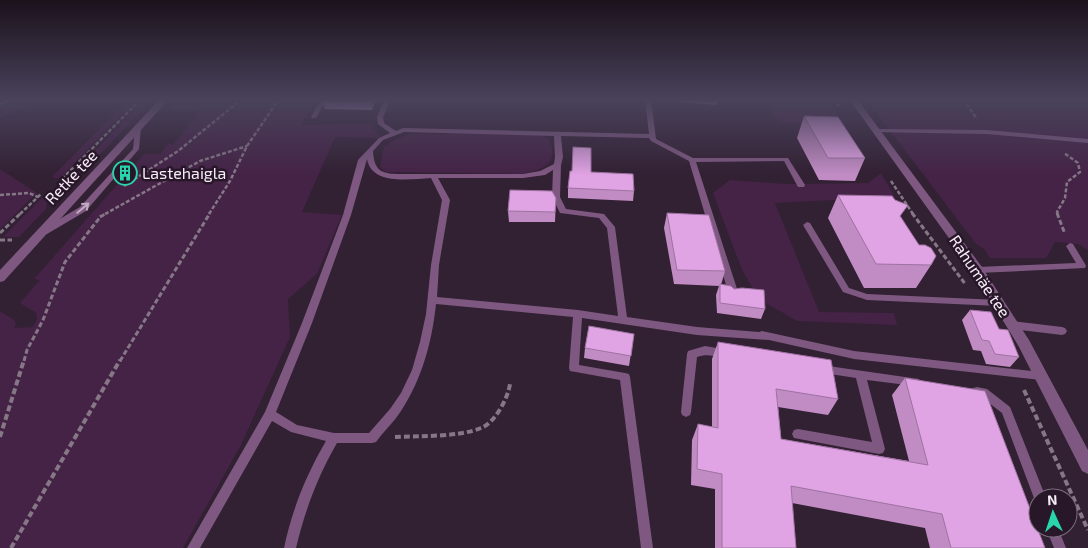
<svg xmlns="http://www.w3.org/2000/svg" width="1088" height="548" viewBox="0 0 1088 548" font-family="'Exo 2',sans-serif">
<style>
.green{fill:#442346}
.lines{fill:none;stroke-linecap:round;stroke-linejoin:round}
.path-far2{stroke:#867787;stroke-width:2.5;stroke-dasharray:4 2;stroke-linecap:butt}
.path-far1{stroke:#867787;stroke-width:3;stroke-dasharray:5 2.5;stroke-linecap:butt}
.path{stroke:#867787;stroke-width:4;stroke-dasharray:6 3;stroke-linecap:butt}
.service{fill:#7e5881;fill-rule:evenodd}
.tertiary{fill:#7e5881;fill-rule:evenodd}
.wall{fill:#c18cc4}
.shaded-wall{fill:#9d72a0}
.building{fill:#e0a3e4;stroke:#9d72a0}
.oneway{stroke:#c1a9c2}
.labels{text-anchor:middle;stroke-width:5;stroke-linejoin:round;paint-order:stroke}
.poi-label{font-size:16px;fill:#f7ecf8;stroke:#281729;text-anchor:start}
.street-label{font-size:16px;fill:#f7ecf8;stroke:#281729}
</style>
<rect width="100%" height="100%" fill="#322033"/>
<path class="green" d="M0,99H44L0,118Z
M129,99H137L59,179L52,177Z
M145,99H153L85,170L69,178Z
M178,99H317L301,125L371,124L381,138L335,137L302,212L342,215L317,274L288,299L290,337L241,445L183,548H0V311L14,320L16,325L14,328L33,327L37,319L36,313L20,303L40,280L34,279L144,154H160L168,144H174L201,110L167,111Z
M772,99H824L829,101L842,122L785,123L773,117Z
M866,99H1088V250L1078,244L1055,242L1046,258H990L984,249L976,244Z
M410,134H536L549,139C560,164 543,170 522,174L386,172L380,167L384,147L394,140Z
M0,169L37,193L0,229Z
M881,173L895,197L775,203L819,312L894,313L897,325L797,321L759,299L742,270L713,193L730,180L785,184L868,183Z
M43,197L47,201L46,209L19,237H3Z"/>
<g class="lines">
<path class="path-far2" d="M833,99L839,106
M963,99L977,119
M0,104L16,99
M62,179L141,99
M891,181L913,214
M124,186L178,151L242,99
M0,195L29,193L38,197
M20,214L41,194
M105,214L200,161L247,146
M209,214L230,181L247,146L279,99
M1058,214L1057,212L1065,198L1067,182L1080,172L1078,163L1064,153"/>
<path class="path-far1" d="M912,213L966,285
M1057,213L1065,234
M100,217L107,213
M0,233L21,213
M0,240H12
M24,361L27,350L43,320L65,262L101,216
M120,361L210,213"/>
<path class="path" d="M1024,390L1088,530
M0,437L24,360
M395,437C418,436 460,437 481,428C495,423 508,398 510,384
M11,548L120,360"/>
<path class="service" d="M321,99H327L316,118H312L311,117Z
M385,99H391L383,117L384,123L396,131L403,128L649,134L645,99H651L656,139L693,158H788L805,185L804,187H798L784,161L696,162L739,295L737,297H731L729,295L689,161L651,141L649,138L561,136L563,157L561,165L560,197L566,209L604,214L615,227L627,317L697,327L759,332L762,331L854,351L1041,372L1045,373L1046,376L1045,379L1041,380L854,359L769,340L697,335L582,318L579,365L625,373L629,374L630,377L653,548H641L620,380L570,371L569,368L573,317L436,304C432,342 422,379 401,411C394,422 384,431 376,442L372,443H337C318,476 305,510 296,548H284C292,510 306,475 326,441L291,432L272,421L200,548H187L265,412L302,323L343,215L358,160L379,138L390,133L378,124L377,117ZM404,132L554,136L555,157L554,164L540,171L523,174H404C385,174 374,174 373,151L383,140ZM367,159C372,186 411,179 431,178L442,200L431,265L426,314L420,342L412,370L401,393L390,409L369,433H334L297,425L276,412L312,323L351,215ZM553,170L552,197L560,213L599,218L607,228L618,316L578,310L437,297L439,265L450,200L438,178H523L545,175Z
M138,126L141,128L139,149L86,211L47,234H41L40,232L41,230L80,207L133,149L135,128Z
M876,129L987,130L1088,139V143L987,134L874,132V130Z
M807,222L810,223L849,288L867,294L998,300L1001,301L1003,303L1001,305L998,306L867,300L843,292L803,225Z
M1070,243L1073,244L1085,264L1086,266L1085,268L978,273L974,270L978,267L1076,263L1066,246Z
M1012,321L1062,327L1065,328L1067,331L1065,334L1062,335L1012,329L1009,328L1007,325L1009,322Z
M705,346L728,350L729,353L728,356C716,359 710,352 697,357L691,412L690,415L686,417L682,415L681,412L687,354L688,351Z
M821,365L919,379L920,382L919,385L915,386L867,380L885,449L883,453L879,454L794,438L792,434L794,430L798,429L872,442L856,378L817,372L816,369L817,366Z
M977,387L987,389L1010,407L1046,498H1038V503L1036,502L1034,498L1002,413L980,396L973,394L972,391L973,388Z
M1046,528H1058L1066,548H1054Z"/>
<path class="tertiary" d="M160,99H169L4,281L0,282V270Z
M849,99H857L982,267L1029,340L1088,450V474L1082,471L1019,347L974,273Z"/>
</g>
<path class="wall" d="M322,99H376L372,110L325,109Z
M522,99H547L546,101Z
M679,99H718L717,105L679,102Z
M804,116L865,158L855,181L819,180L797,138Z
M591,172L634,191L633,201L568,198V188Z
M838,195L901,217L931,265L916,288H864L828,218Z
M556,198L555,222H509L508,211Z
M667,213L725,271L721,285L765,309L761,319L717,313L716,295L719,286L674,284L664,228Z
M970,310L999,329L1019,357L1010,367L986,364L981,351L973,350L962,320Z
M634,334L629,366L584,358L585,348Z
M718,342L838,399L828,415L778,407L781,439L909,461L892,395L905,378L1045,548H930L925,528L792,503L796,548H715V489L691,485L692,440L698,424L712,427V359Z"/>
<path class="shaded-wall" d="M369,99H376L372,110Z"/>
<path class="building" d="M804,116L838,117L865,158H828Z
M573,147L591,148V172L633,174L634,191L568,188L570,171H572Z
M510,190L552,191L556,198L555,212L508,211Z
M838,195L892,196L895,200L908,205L900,216L919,245H925L931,248L936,256L931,265L876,264Z
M667,213L709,215L725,271L677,270Z
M720,284L731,286L734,289L742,288L764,290L765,309L720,303Z
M970,310L991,312L999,329L1008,330L1019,357L995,354L989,341L982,340Z
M589,326L634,334L631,356L585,348Z
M718,342L831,360L838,399L776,389L781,439L928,465L905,378L985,391L1045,548H951L942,514L791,486L796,548H722V474L697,469L698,424L718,428Z"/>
<defs><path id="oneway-shaft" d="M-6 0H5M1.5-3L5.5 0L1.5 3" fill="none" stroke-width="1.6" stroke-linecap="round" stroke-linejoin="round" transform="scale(1.25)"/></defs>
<use class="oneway" href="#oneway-shaft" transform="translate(83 208) rotate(-40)"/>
<linearGradient id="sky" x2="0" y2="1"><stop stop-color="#1c121c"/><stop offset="0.57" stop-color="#49425b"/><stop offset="1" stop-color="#49425b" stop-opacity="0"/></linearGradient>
<rect width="1088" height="175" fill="url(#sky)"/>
<defs>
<g id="building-ring" transform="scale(1.25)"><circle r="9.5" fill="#281729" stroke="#28d5ad" stroke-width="1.5"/><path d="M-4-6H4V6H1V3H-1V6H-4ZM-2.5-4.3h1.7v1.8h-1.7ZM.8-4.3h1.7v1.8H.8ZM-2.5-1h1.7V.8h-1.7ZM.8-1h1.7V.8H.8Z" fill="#28d5ad"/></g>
</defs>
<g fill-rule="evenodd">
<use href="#building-ring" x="125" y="173"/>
</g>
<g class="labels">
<g class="poi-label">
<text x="142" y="179">Lastehaigla</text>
</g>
<g class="street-label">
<text transform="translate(71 177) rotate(-47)" y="6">Retke tee</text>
<text transform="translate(980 276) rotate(56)" y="6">Rahumäe tee</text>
</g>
</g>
<g transform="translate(1053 513) rotate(357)"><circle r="24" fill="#281729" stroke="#7b6c7c"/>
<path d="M0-4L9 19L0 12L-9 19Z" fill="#28d5ad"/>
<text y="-8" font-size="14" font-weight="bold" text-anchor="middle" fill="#f7ecf8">N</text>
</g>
</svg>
